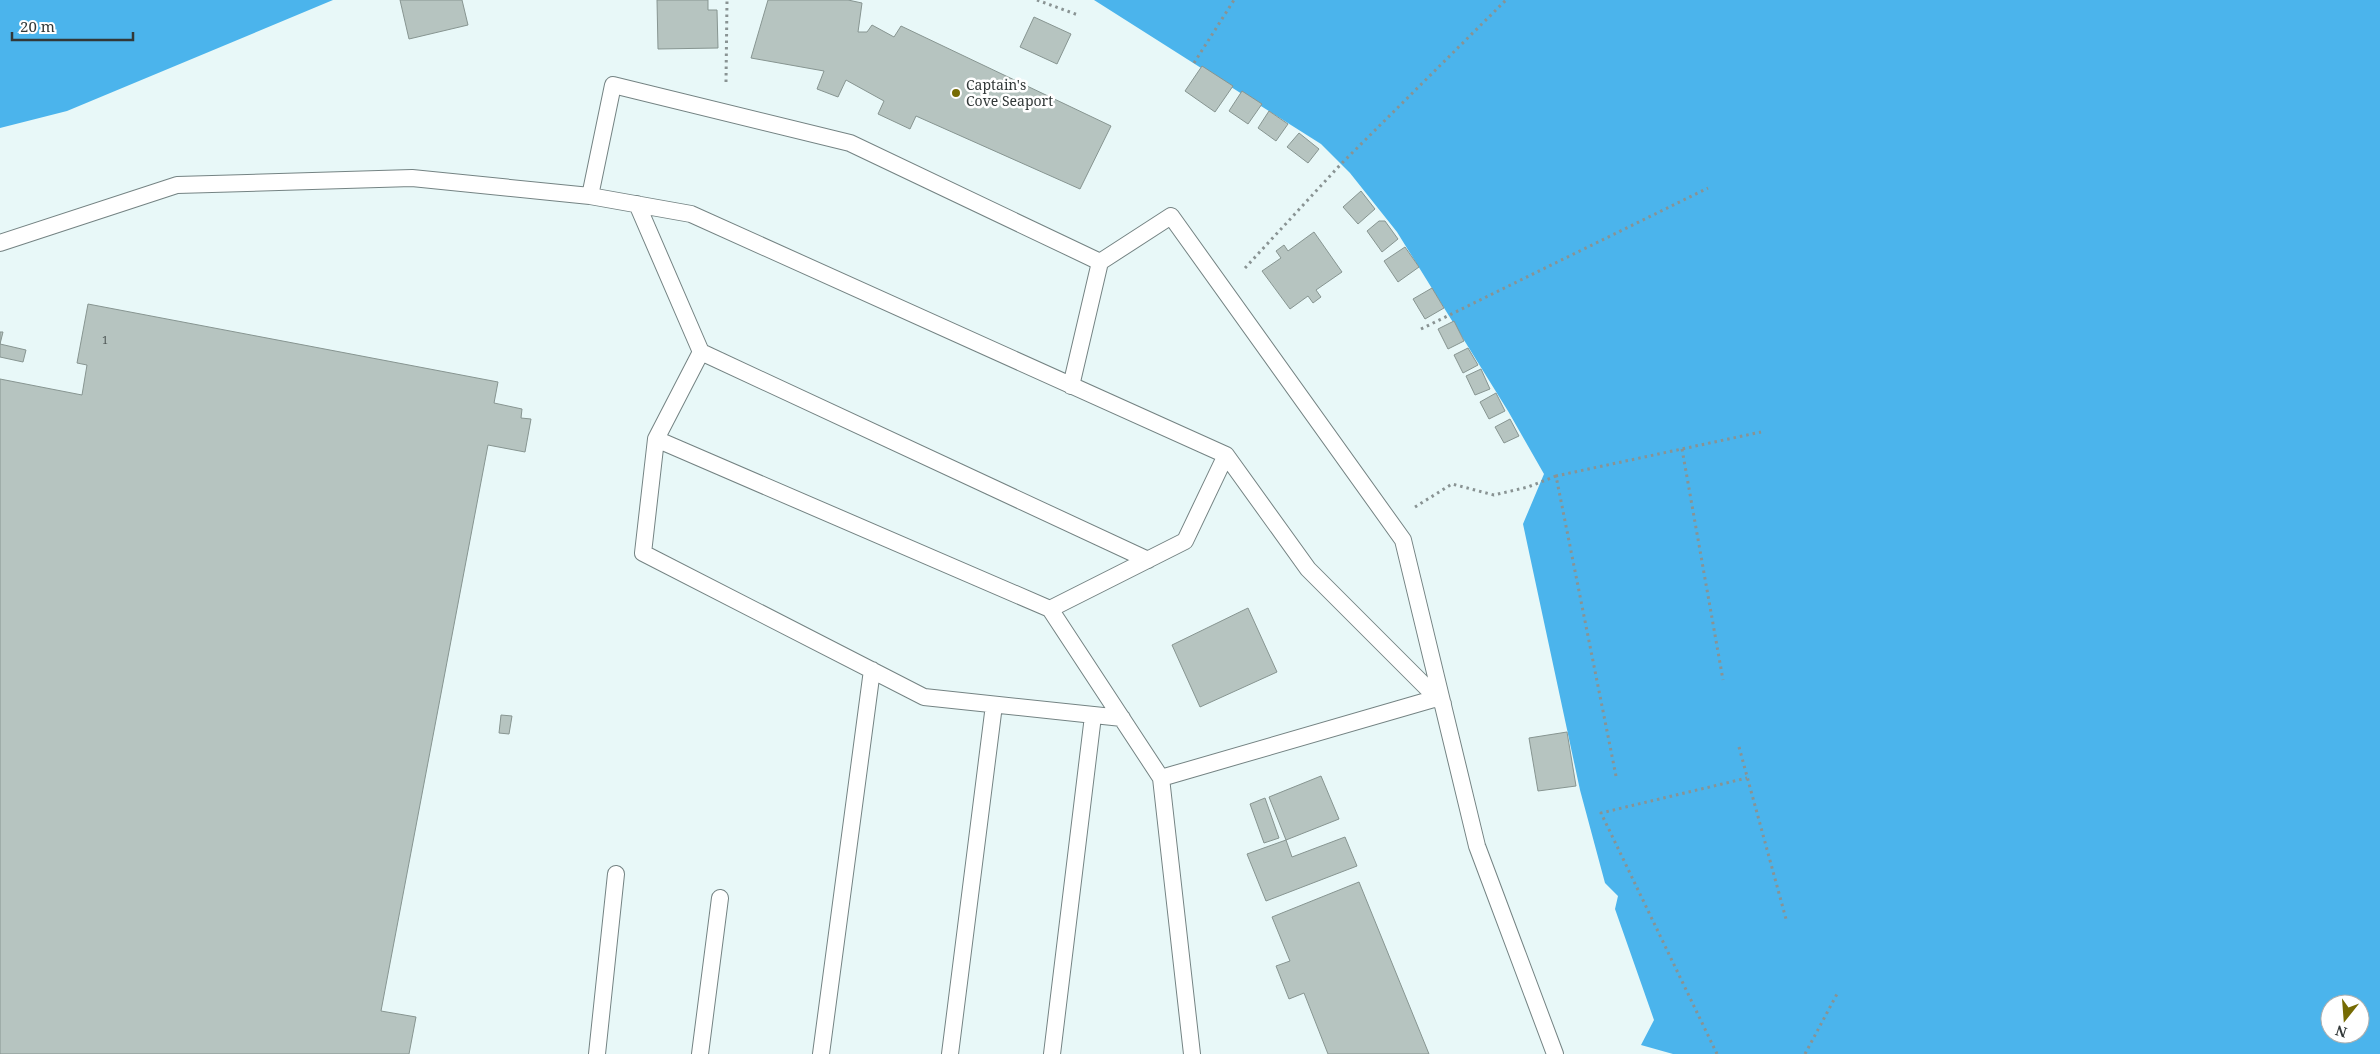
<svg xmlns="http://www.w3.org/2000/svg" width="2380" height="1054" viewBox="0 0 2380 1054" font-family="'Noto Serif',serif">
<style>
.water{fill:#4bb4ec;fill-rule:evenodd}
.building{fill:#b6c4c0;stroke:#879591}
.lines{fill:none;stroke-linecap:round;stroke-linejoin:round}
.service-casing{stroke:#748383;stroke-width:18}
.path{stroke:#899393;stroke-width:3;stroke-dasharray:2.5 4;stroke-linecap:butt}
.service{stroke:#fff;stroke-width:16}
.poi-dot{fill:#766b03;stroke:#fff;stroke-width:2}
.labels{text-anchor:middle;stroke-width:5;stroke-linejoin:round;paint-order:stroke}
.number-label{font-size:11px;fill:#535b5a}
.poi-label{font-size:14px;fill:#323838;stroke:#fff;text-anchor:start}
</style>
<rect width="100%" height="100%" fill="#e8f8f8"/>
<path class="water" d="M0,0H333L67,111L0,128Z
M1094,0H2380V1054H1673L1641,1045L1654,1020L1615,909L1618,896L1605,883L1580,790L1523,524L1544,474L1508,411L1397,232L1350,173L1321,144ZM2330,1004H2360V1034H2330Z"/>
<path class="building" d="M400,0H462L468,25L409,39Z
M657,0H708V10H717L718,48L658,49Z
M768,0H848L862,3L858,32H867L872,25L894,37L901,26L1111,126L1080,189L916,116L910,129L878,114L884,101L846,80L838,97L817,89L824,71L751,58Z
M1034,17L1071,34L1057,64L1020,47Z
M1202,66L1233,86L1215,112L1185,91Z
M1242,91L1262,104L1248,124L1229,111Z
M1269,111L1288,124L1276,141L1258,128Z
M1299,133L1319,149L1308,163L1287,147Z
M1361,191L1375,209L1358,224L1343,207Z
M1379,221H1385L1398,239L1382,252L1367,231Z
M1314,232L1342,272L1316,290L1321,297L1313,303L1308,296L1290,309L1262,271L1281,258L1276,251L1284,245L1288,251Z
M1405,247L1419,267L1398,282L1384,261Z
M1432,288L1444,308L1425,319L1413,299Z
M88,304L498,382L494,403L522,409L521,418L531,419L525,452L488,445L381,1011L416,1017L409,1054H0V379L82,395L87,365L77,363Z
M1454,321L1464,341L1448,349L1438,329Z
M0,332H3L0,344L26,350L23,362L0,357Z
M1468,348L1478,365L1463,373L1454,355Z
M1481,369L1490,389L1475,395L1466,376Z
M1496,393L1505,411L1489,419L1480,402Z
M1510,419L1519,436L1504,443L1495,427Z
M1248,608L1277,672L1200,707L1172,645Z
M501,715L512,716L509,734L499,733Z
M1567,732L1576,786L1538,791L1529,738Z
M1321,776L1339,819L1286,840L1269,797Z
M1265,798L1279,838L1264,843L1250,804Z
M1345,837L1357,866L1266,901L1247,854L1286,840L1292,857Z
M1359,882L1429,1054H1328L1304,993L1289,999L1276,966L1290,961L1272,917Z"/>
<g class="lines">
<g class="service-casing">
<path id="service" d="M590,196L691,214L1226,455L1308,569L1443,704
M637,204L701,352
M0,243L177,185L412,178L590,196L613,85L850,143L1100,262L1171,216L1403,540L1477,846L1555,1054
M1071,386L1100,262
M656,439L1050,609
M1226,455L1185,541L1050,609L1161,778L1437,698
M1122,718L924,697L643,553L656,439L701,352L1148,560
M1161,778L1192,1054
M597,1054L616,874
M700,1054L720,898
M821,1054L872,670
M950,1054L994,705
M1052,1054L1093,716"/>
</g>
<path class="path" d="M1037,0L1078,15
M1194,63L1234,0
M726,82L727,0
M1245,268L1341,164L1506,0
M1421,329L1708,188
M1682,449L1723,680
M1415,507L1452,484L1494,495L1528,487L1556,476
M1739,747L1786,919
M1616,776L1556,476L1761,432
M1717,1054L1601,813L1747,778
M1805,1054L1837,994"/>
<use href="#service" class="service"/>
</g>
<circle class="poi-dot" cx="956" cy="93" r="5"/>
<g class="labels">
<g class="number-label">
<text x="105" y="344">1</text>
</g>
<g class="poi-label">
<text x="966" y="90">Captain's<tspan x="966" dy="16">Cove Seaport</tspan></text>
</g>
</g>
<g transform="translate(2345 1019) rotate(197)"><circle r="24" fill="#ffffff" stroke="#adafaf"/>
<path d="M0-4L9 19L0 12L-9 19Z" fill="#766b03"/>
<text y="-8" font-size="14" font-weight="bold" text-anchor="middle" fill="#323838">N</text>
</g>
<path d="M12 32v8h121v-8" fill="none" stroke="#323838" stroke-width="2.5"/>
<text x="20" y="32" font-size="15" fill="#323838" stroke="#ffffff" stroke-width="4" paint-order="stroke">20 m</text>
</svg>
